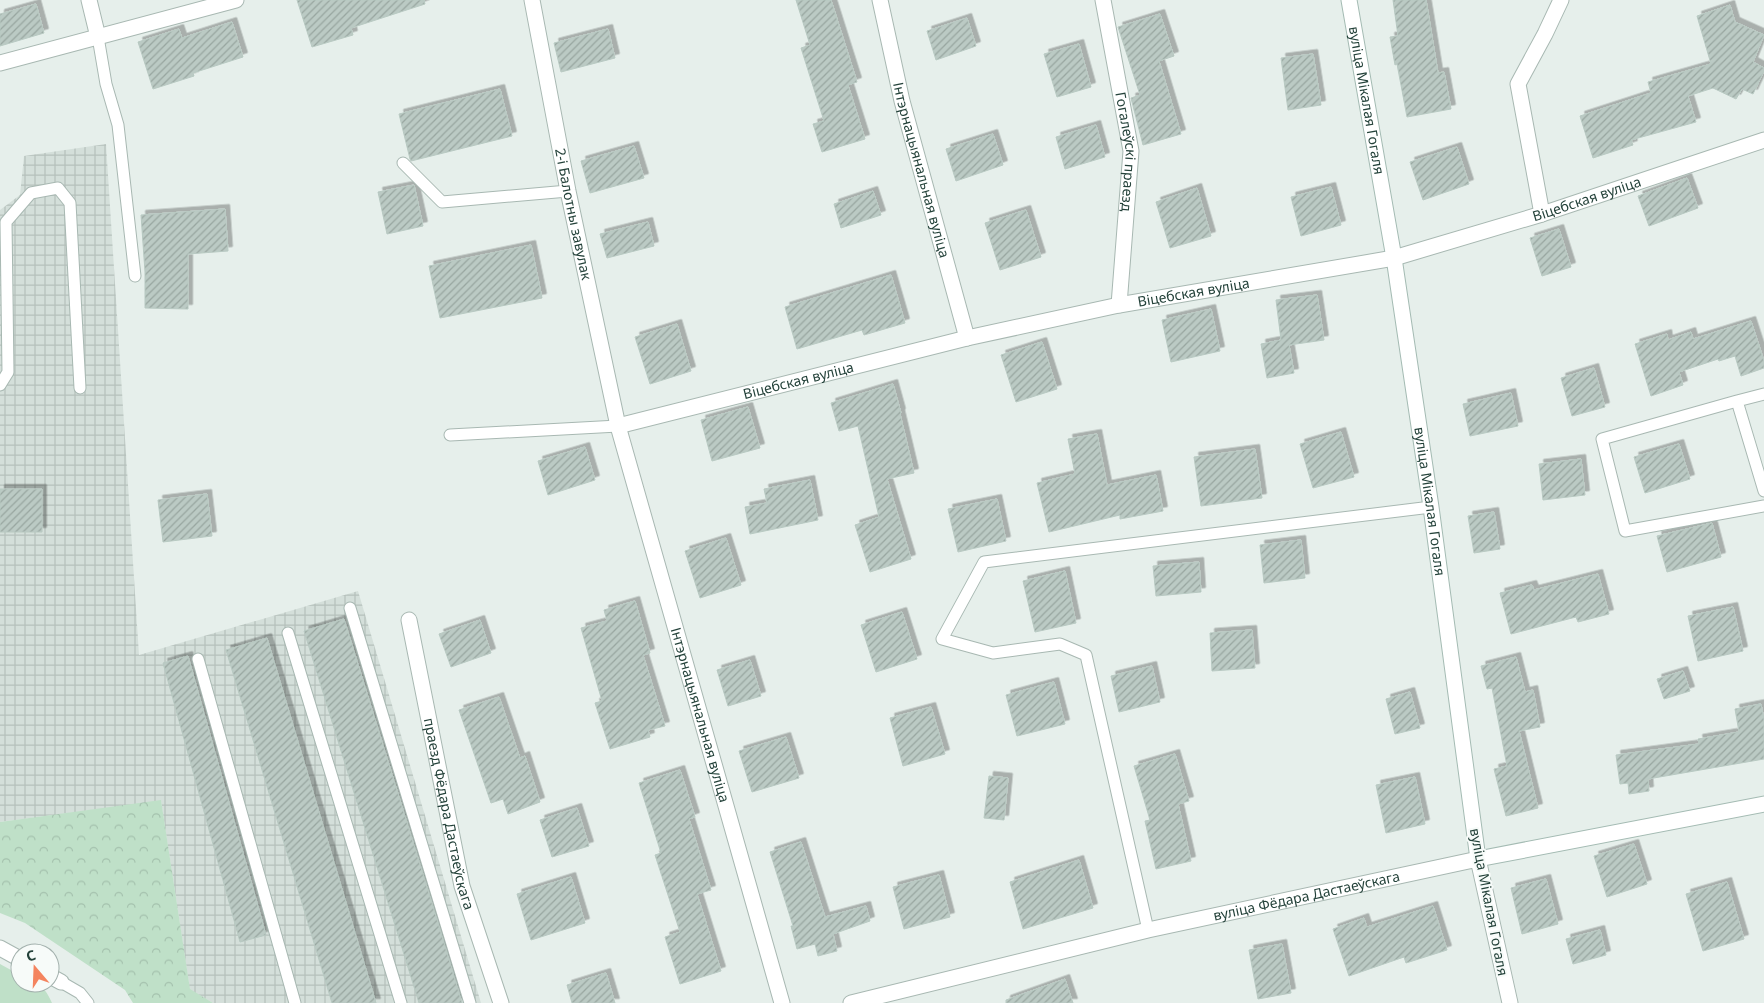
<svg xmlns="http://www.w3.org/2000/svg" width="1764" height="1003" viewBox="0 0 1764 1003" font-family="'Noto Sans',sans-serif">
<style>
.industrial{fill:url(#industrial-grid)}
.grass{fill:#bfe0c8}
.forest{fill:url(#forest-crowns)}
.building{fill:url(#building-hatch);stroke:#b8c9c2;filter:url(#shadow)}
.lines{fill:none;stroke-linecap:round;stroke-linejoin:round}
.lane-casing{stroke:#a8b8b2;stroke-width:13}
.street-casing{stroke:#a8b8b2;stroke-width:17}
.secondary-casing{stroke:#a4bbb3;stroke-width:17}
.lane{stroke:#fff;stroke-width:11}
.street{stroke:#fff;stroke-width:15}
.secondary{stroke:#fff;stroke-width:15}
.labels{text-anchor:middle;stroke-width:4;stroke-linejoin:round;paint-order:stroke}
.street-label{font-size:14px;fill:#24423a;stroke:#f7fbf9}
</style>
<defs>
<pattern id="industrial-grid" width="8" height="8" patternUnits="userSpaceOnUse" patternTransform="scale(1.25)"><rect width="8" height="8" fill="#d4dfda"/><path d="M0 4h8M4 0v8" fill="none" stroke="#b6c1bc"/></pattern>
<pattern id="forest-crowns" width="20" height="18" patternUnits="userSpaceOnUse" patternTransform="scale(1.25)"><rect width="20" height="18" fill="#bfe0c8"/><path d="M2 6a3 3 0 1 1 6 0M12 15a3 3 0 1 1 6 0" fill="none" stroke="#a4c1ad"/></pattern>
<pattern id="building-hatch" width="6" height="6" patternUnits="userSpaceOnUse" patternTransform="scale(1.25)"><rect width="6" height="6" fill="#bbcac4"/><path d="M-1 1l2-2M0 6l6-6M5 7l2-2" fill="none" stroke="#98a6a0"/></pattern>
<filter id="shadow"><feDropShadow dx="4.5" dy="-4.5" stdDeviation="0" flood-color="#0004"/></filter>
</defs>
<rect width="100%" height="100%" fill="#e6efeb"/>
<path class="industrial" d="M106,144L139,655L358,591L481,1003H213L190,990L161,801L0,822V210L20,195L24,156Z"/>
<path class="grass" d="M0,964L20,975V983C39,983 44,985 52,1003H0Z"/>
<path class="forest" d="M161,800L190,989L213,1003H133L125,990L25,923L0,913V822Z"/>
<path class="building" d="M297,0H424L425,4L351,28L353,35L312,47Z
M796,0H831L857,82L848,85L865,139L822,152L813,124L824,121L801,48L810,45Z
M1393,0H1426L1438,73L1444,72L1451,109L1407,117L1397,64L1395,65L1390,37L1398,36Z
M36,4L44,33L0,46V14Z
M1730,5L1735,22L1764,35L1753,62L1764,68V71L1753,94L1742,89L1736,99L1713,88L1688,96L1696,122L1631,140L1633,145L1593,158L1580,116L1651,93L1648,82L1711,64L1697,16Z
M1160,14L1174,56L1159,61L1181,134L1143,145L1131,98L1140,95L1118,27Z
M967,18L976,46L936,60L927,31Z
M232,22L243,57L193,73L194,76L153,89L138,42L179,29L182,38Z
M608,29L615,58L561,72L554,43Z
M1079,44L1091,87L1057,97L1044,54Z
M1313,54L1321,105L1288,110L1281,58Z
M500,89L512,136L411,161L410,159L399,114Z
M1096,125L1105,157L1065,169L1056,137Z
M993,134L1003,165L956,181L946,149Z
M634,146L644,178L590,193L581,161Z
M1457,147L1469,184L1423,200L1410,162Z
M1687,178L1698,208L1649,226L1638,196Z
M414,185L423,226L387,234L378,192Z
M1331,187L1341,225L1301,236L1291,197Z
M1197,188L1211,236L1170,248L1156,202Z
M873,191L881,215L841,228L834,204Z
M225,209L228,251L188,254V309L145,308V272L141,215Z
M1026,210L1041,257L1000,270L985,223Z
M648,222L654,246L607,258L600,234Z
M1559,229L1571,267L1542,276L1530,238Z
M531,245L542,298L440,318L429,266Z
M891,275L905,323L864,335L862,330L797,349L785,307Z
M1317,295L1324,340L1289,345L1294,373L1267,378L1261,344L1281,340L1276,300Z
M1211,309L1220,351L1171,362L1162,320Z
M1751,321L1764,361V368L1741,376L1735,356L1719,361L1718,359L1679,372L1683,385L1651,396L1635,344L1667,334L1668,340L1691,332L1693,339Z
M677,324L691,371L650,384L635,337Z
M1042,342L1057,389L1016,402L1001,355Z
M1594,368L1605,407L1572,416L1561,378Z
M893,384L901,413L900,414L914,473L887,479L911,559L870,572L855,525L879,517L858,426L839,431L831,403Z
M1511,393L1518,426L1470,436L1463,404Z
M748,407L760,448L712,461L701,420Z
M1341,432L1354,477L1313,488L1300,444Z
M1097,434L1107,485L1156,475L1163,511L1120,519V515L1049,532L1037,483L1075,474L1068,439Z
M1679,444L1690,479L1645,493L1634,457Z
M585,447L595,480L548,495L538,461Z
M1255,449L1262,498L1201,506L1194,457Z
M1581,459L1585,495L1543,500L1539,464Z
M810,480L818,520L750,534L745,507L767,503L764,489Z
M0,489H42V532H0Z
M207,494L212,536L163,542L158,500Z
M997,499L1006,541L958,552L948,509Z
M1494,512L1500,549L1474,553L1468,516Z
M1712,523L1721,557L1667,572L1657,536Z
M726,538L741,585L700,598L685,551Z
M1301,540L1305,578L1264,583L1260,545Z
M1199,562L1201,592L1156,596L1153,566Z
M1065,571L1076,623L1035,632L1023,581Z
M1598,574L1609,614L1578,622L1576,617L1511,634L1500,593L1532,585L1534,590Z
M635,601L650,653L643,655L665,726L648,730L650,737L610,749L595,703L602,701L581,628L607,621L604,610Z
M1733,607L1743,651L1698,661L1688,616Z
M902,612L917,659L876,672L861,625Z
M344,619L435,913L462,1003H419L304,631Z
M480,620L491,653L451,667L439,634Z
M1252,630L1255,668L1212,671L1210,633Z
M267,638L376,1003H332L226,650Z
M188,656L266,935L240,942L163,663Z
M1516,657L1525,692L1533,690L1540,727L1519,731L1538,808L1506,816L1494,769L1507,766L1492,688L1487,689L1481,666Z
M750,660L761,696L728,706L717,670Z
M1152,666L1160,702L1119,712L1111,676Z
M1683,671L1690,691L1664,699L1657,679Z
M1054,682L1065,724L1017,736L1006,695Z
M1410,692L1420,728L1395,734L1386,699Z
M499,697L520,758L525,756L540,802L508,814L503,799L491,803L459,710Z
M1761,704L1764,719V759L1648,779L1649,791L1629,794L1628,783L1620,784L1616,755L1699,744L1698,739L1739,732L1735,709Z
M931,707L945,754L903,766L890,718Z
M786,737L799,778L752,792L739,751Z
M1175,754L1189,801L1178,804L1191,861L1156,869L1145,821L1150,820L1134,766Z
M680,770L695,817L689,819L711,890L697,894L721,971L680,984L665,937L680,932L655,855L661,853L639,783Z
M989,776L1008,778L1004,820L984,818Z
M1415,777L1425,824L1386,833L1376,785Z
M577,808L589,846L552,857L540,820Z
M801,842L825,917L866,906L870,921L833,934L837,951L818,956L815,944L797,949L791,926H793L770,852Z
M1634,844L1647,884L1607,897L1594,856Z
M1079,860L1093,908L1023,929L1010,882Z
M939,875L950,917L904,929L893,887Z
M571,877L585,923L531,940L517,894Z
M1546,879L1558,924L1522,934L1511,888Z
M1727,882L1744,939L1703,951L1686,894Z
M1433,906L1447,950L1406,963L1404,957L1349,976L1333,929L1364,918L1367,927Z
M1600,930L1606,955L1573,964L1566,939Z
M1282,944L1291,993L1258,999L1249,950Z
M606,973L615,1003H572L567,985Z
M1065,979L1073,1003H1006V1000Z"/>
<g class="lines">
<g class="lane-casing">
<path id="lane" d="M98,37L106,84L118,125L135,276
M403,163L442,202L568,191
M0,385L8,372L6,222L31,193L58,188L70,203L80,388
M1764,394L1737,401L1764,491
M1737,401L1602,439L1625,531L1764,506
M450,435L618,426
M350,608L470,1003
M288,633L401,1003
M198,659L295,1003
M1148,930L1086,655L1060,644L993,653L942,639L984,562L1431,507
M61,982L80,993L88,1003"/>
</g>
<g class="street-casing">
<g id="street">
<path d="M89,0L98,37"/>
<path id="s1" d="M532,0L568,191L618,426L782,1003"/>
<path id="s2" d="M880,0L902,101L967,338"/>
<path id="s3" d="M1103,0L1131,151L1119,305"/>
<path d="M0,63L236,0"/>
<path d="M1542,214L1518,84L1545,34L1561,0"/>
<path id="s4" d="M618,426L967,338L1119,305L1394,258L1542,214L1764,140"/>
<path id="s5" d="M409,620L462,886L501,1003"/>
<path d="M0,948L20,959"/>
<path d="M50,976L61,982"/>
<path id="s6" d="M851,1003L1148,930L1478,859L1510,1003"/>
</g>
</g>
<g class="secondary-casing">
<g id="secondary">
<path id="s7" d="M1349,0L1394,258L1431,507L1478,859L1764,804"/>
</g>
</g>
<use href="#lane" class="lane"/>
<use href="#street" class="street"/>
<use href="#secondary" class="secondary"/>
</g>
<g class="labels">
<g class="street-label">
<text dy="5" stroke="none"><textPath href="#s7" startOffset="102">вуліца Мікалая Гогаля</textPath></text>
<text dy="5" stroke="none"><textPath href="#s3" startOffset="154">Гогалеўскі праезд</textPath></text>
<text dy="5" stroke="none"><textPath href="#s2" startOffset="175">Інтэрнацыянальная вуліца</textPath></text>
<text dy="5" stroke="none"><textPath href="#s4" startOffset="996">Віцебская вуліца</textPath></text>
<text dy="5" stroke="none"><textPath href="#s1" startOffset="218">2-і Балотны завулак</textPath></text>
<text dy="5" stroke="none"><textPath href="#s4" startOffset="591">Віцебская вуліца</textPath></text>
<text dy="5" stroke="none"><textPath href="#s4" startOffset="186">Віцебская вуліца</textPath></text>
<text dy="5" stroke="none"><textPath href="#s7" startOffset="508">вуліца Мікалая Гогаля</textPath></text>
<text dy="5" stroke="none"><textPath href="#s1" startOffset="735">Інтэрнацыянальная вуліца</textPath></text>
<text dy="5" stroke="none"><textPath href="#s5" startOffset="198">праезд Фёдара Дастаеўскага</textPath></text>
<text dy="5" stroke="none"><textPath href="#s6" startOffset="468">вуліца Фёдара Дастаеўскага</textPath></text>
<text transform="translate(1489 902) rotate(79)" y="5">вуліца Мікалая Гогаля</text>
</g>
</g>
<g transform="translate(35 968) rotate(341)"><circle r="24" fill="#f7fbf9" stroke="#a3b1ad"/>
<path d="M0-4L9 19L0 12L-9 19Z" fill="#f4845f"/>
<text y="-8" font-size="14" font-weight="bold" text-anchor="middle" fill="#24423a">С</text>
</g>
</svg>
